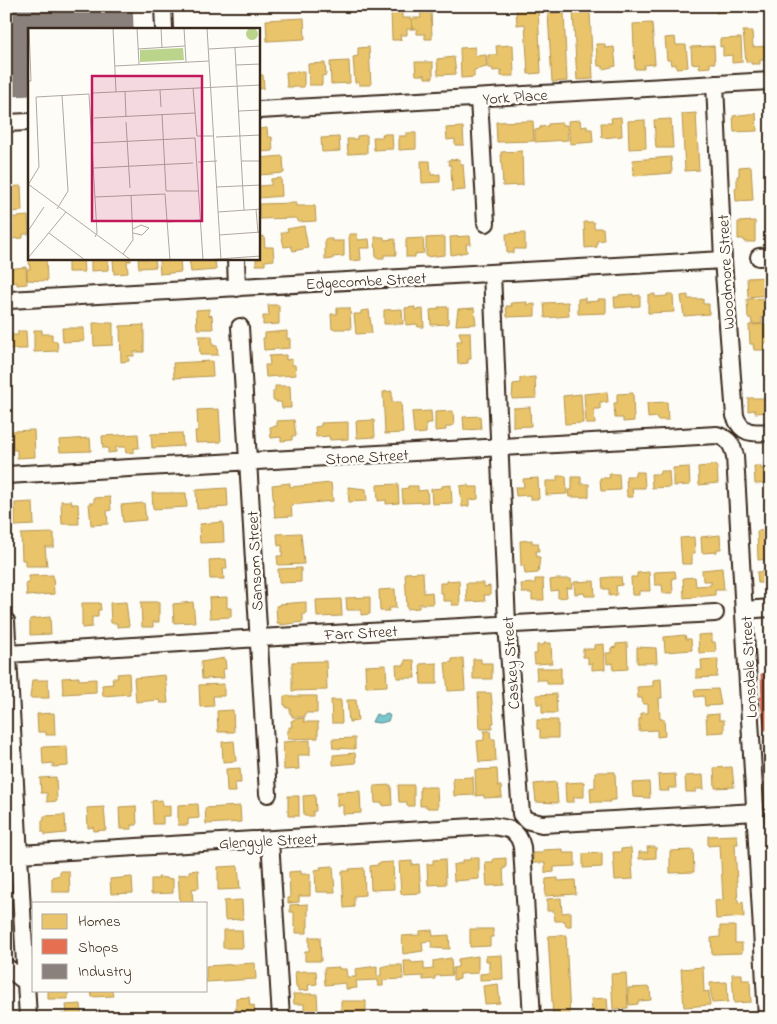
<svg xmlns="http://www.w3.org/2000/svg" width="777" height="1024" viewBox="0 0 777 1024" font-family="'Indie Flower',sans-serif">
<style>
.water{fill:#76c7ce;stroke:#5e8888}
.homes{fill:#e9c46a;stroke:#b59653}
.shops{fill:#e76f51;stroke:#b35a42}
.industry{fill:#8a817c;stroke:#726760}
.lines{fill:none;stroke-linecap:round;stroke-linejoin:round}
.minor-casing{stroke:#3b2a1e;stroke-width:20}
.minor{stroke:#fdfcf7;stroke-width:16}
.labels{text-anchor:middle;stroke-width:5;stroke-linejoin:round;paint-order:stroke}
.street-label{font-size:16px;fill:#3b2a1e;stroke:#fdfcf7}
.inset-road{fill:none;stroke:#afa8a0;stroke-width:1}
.view{fill:#c2185b;fill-opacity:0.15;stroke:#c2185b;stroke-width:2.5}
.inset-edge{fill:none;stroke:#3b2a1e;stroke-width:2.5}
</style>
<rect width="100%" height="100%" fill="#fdfcf7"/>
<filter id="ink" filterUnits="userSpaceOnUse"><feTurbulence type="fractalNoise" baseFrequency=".02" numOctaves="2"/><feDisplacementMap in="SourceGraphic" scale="10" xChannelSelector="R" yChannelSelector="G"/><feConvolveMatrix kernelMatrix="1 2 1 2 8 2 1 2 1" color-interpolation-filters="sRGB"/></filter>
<g filter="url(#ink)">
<path class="water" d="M376,714L381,716L388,714L390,716L388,721L380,723L372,722Z"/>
<path class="homes" d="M715,6H737V11L716,13Z
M420,9H431L432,39H425V34H417V29H412V18H421Z
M538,9L541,73L528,74L525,24L517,25L516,10Z
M391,11H402V18H411L412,29H407V35H400L401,40H392Z
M573,11H590L593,79L577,80Z
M564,12L567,81L552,82L548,13Z
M304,18L305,39L267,41L266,20Z
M652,23L655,64L644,65V69H635L633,24Z
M743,31H752L753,47L769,46V53H765L766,60H760V64H751V61L746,62Z
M675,37L676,45H686L688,67L676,68V64L671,65L670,60H667L665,38Z
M741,38L742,62L732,63V55L723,56V46L720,47V39Z
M596,44H605V48L614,47L616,66L603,69V66H598Z
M513,45L514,76H501V70L493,71L492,68H488V55H497L496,46Z
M714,46L715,63H710V67L699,68V63L692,64L691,47Z
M369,47L371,85H359V82L355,83L353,57L358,56V48Z
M475,47V56L486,55L487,67L474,70V77L461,78L460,48Z
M454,57L456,74L438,75L437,59Z
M349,61L350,83L331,84L330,62Z
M415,62H433V78H425V75H416Z
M325,63L326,75L322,76V85H309L308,64Z
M304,71V87H287L286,72Z
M259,75H263L264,88L259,89Z
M696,113L699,170L685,171L682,114Z
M756,113L757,131L734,132L733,116Z
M621,117L622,136L602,138L601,123H612L611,118Z
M671,119L673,148H656L654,120Z
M580,120L581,127L587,126V129H592L593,142L570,144L568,121Z
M645,120L646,148L629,149L628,121Z
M533,121L534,141L497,142L496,122Z
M562,123V125H567L568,140L535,142V130L540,129V127L548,126V124Z
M463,127L464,145H455V139L447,140L446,128Z
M267,128L268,137H272L273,151L259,152V129Z
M406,133H416V149L399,150V136H406Z
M382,134H392L393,149L374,150L373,137H383Z
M367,135V153L348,154L347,139H357V136Z
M339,137L340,151L322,152L321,138Z
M522,151L523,185L503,186L501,152Z
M283,156L284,173L259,175V158Z
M671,157L672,173L634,176L633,160Z
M460,159V164H463L465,190L452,191L451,165H449L448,160Z
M421,161H430L431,175L440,174V182L422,183Z
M751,166L753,200L736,201L735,188H737V176H739V167Z
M281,178L282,196L259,198V186L271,185V179Z
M21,186L22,211L8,212V206H6V187Z
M296,203V206H315L316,221L298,222L297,218L259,219V204Z
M28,216L29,234H23V238L11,239L10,234H8L6,229V218Z
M755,221V242H744V239H738V222Z
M771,221V235L766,236L765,222Z
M584,222H594V228H603L604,240L597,241V247L585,248Z
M304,226L308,248L293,251L291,246L284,247L281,233L288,231L287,229Z
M525,233V249H514V253H507L506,234Z
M349,234H357L358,240L369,239L370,248H360L361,260L350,261Z
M264,236L265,247H273L274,260L265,261V265H256V259H259V237Z
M470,236L471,244H466L467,252L451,255L450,237Z
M375,237H384V240L395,239L396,255H384V258H376Z
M445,237V255L426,257V238Z
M423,238L424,253L415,254V257H406V239Z
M325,239H332V241H344V256L333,257V259L325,260Z
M34,259H46L47,281L27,280V269H30L29,261L34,260Z
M68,259H83L84,272H68Z
M91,259H108V270L91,271Z
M113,259H131V261H127L128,273L114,274Z
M138,259H155L156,267L139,268Z
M159,259L180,260L181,272L160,274Z
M189,259H215L216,270L191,272Z
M26,267L27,284L17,285V282L10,283V278H6V269Z
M768,277L769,295L748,297L747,278Z
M633,294V296L640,295V306L615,308L614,297H619V295Z
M655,294V297L667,296V294H673L674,312L648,313V295Z
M688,295V299H703V304H709V314L684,316L681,296Z
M585,298V302L599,301L598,299H606V313L578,314V299Z
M768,298L769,317H762V324H752L751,318H748L747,299Z
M527,302V305L535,304V316L507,317L506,306H512L511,303Z
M568,302L569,316L545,318L544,303Z
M268,305H279V324L263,325V316H269Z
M415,307V310L423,309L424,327H418L417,324L406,325L405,308Z
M438,307H448V324L431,325L430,310L439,309Z
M337,308H350L351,329H332L331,314H337Z
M474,308L476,324L456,325L458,309Z
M209,309V316L212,315L213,329H197L196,310Z
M402,309L403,324H384V310Z
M369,310L372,333L356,334L354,314H361V311Z
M93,323H113V345L94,346Z
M771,324V343H764V350H754L753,344H750L749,325Z
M144,325V352H134V356H128L129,361L121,362L120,326Z
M62,328H84V341L63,342Z
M34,330H42V334H52V341H57L58,351L34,352Z
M18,331H26L27,349H9V335H18Z
M287,331V339L290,338V348L264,350L263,338H265V333Z
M459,332H470L471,359H468V363L458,364L457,341H462Z
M199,336H212L213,346L217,345L218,355H200Z
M286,355V360L292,359V365H295L296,375L266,377L265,365H270L269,356Z
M212,361L213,376L174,378L173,363Z
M535,377L536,398L512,399L513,384L520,383V378Z
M275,386H290L291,408H282L281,402H276V400H273V391H275Z
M392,391V402H401L403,433L385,434L383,392Z
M607,392L608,402H600V409H594L595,424H586L584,394Z
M633,393L634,421L623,422V418H615L614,403H617V394Z
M581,394L583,423L565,424L563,396Z
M748,398H771V412L755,413V410L748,411Z
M667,402L668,420H657V417L648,418L647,403Z
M530,407L531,426L513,427V408Z
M219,409L221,442L196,443L195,431H198L197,410Z
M431,411L432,423H426V433L414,434L412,412Z
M453,411L454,425L446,427V430L435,431V412Z
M480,416L481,429L464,430L463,417Z
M294,420L296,436H292V440L281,441V437L271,438L270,427L277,426V421Z
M374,420L375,437L357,438L356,421Z
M348,422V439L330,440L329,436L316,437L315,427L321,426V423Z
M34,430L35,457L17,458V450H13L12,431Z
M182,433L183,446L152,448L151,434Z
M138,434L139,448H134V452L126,453L125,447H116V452L108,453V448H103L102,436Z
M90,438L91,451L60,452L59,440Z
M717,465L718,483L699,485L698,467Z
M754,466H761V469L771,468V483L755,484Z
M689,467L690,485L673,486V468Z
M660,471H669L670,487L652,488L651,474H660Z
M635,472H644L645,488H632L633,497H627L626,476H635Z
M609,474H619L620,490L601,491L600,478H610Z
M557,476H566L567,494L546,495V481H557Z
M572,477H581V484H589V497H569L568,490H572Z
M538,478L539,499H530V495L516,496L515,487H524L523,479Z
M290,483V487L331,483L333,501L291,505L292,516L275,517L272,485Z
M398,484L399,503L386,504V500L378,501L377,485Z
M451,485L452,503L432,504L431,489L442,488V486Z
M468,485V487H478V499L469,500V506L462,507L460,486Z
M408,486H418V491L427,490L428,502L403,503L402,489L408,488Z
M348,487L366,489L367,501L349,502Z
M227,488L228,507L197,509L196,490Z
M152,493H186L187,507L153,509Z
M110,497L111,510L107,511L108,524L91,525L89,503H94V498Z
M61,501H71L72,504H78L79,524H62Z
M33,502L34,525L15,526V503Z
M144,503L146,520L123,522L121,505Z
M223,522L224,542L200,543L199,527H200V524Z
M768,530L770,559L758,560L757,531Z
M54,533V547H45L47,566H25V560H22L21,534Z
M301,533L304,564L278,565L277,556H282V545L278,546L277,534Z
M720,535L721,549H717V552L702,553L701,537Z
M694,537L695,553L692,554V564H682L680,538Z
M532,540V543H538L539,551H536L537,557H540L538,573L525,574L524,566H521L520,541Z
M226,559L227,569H223L224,579H210L209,560Z
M301,568V582L279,583L278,569Z
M722,568L724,590H715V595L684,598L683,578L695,577L696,586L711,585V581H703L702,570Z
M675,571L676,578H672L673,593H663L662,585H655L654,572Z
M771,571V585H763V583H758L757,572Z
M423,572L424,593L432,592L433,604H419V608L407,609L405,573Z
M649,572L650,591H639V595H632L631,577H637V573Z
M53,575L54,594L27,596L26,583H29V576Z
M611,577H621L622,585L616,586L617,595L609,596V589H603L602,578Z
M535,579H543L544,600H532V593H522L521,584L535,583Z
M556,579H571L572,588H566L567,597L558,598V590L551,591L550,580Z
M459,580L460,605H452V601H443V593H440V583H447V581Z
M594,581L595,596H585L584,593L575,594L574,582Z
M466,583H484V587L490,586V595H484L485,601L467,602Z
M395,589L396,608H389V611H380L379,590Z
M227,597V608H231V617L210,618L209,598Z
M370,597V614L361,615V610H347L346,598Z
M341,599L342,616L317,617L316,600Z
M126,602L129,626L117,627V623H111L110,603Z
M141,602H159V622H153V627H142Z
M193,602L195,622L174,623L173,604Z
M306,602V614H303V622L280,625V623H277L276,606L280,605L279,604Z
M82,603H100L101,610H98V617H92V627L82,628Z
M50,617L51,634L30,635V619Z
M712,634V642H715L716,652L699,653L698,635Z
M685,635L686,639H691L692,650L665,652L664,637Z
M544,643H551L552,663L535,664L534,654H537V645H544Z
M627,643L628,669L613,670V663L607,664L606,653H611V648L616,647V644Z
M604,644L605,669L592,670V663L588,664V657H583V649H594V645Z
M637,647L656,648L657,663H637Z
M225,658L226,669H223L224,678L202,679L201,662Z
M463,658L465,690L448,691L445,663L452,662V659Z
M473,659H481V663H492V679H473Z
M715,659H718L717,677L696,678V670H702L701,660Z
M405,660H414L415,678H397L396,665H405Z
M326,661L327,690L292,691V662Z
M437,663V684H421L420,664Z
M386,665L387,686L366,687L365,666Z
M536,668H561V684H547V680H537Z
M129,673L130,694L103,696L102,685L113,684L112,678H118L117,674Z
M165,675L168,703H160L159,700L136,702L134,678Z
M79,677V680L96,679V692L63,694L62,678Z
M661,679L662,698H659L660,719H664L665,736L657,737V730L639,731V719H641V713H648V704H643L642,698H638L637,687L653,686V680Z
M32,680H48L49,698H30Z
M224,684V696H213L214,706L200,707L199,685Z
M718,689L721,705L705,706L704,696L695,697L694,690Z
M478,693H491L494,723H492V729H480Z
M556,694L557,713H542V704H537L536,695Z
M284,696H317V713H305V717H292V714H290V708H286V705H284Z
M331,700H341L342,723H332Z
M347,700H356L358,721L349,722Z
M233,710L234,732H218L217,711Z
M54,713L55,735H46V732H38L37,714Z
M719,714V720H724V732L707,733L706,715Z
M304,718V722H318V738L288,739L287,731H289V727H292L291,721L294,720V719Z
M537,720H558V738H540V729H537Z
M484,731H490L491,739H495L496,761L479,762L477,741L484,740Z
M355,738V749L333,748L332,739Z
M310,740V755H298L299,769L284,770L283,742Z
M234,741L236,761L223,762L222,742Z
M67,746L68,766L53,767V763L43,764L42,747Z
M355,753L356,763L333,765V755Z
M732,767L734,787L715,788L714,768Z
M240,768L241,783H235L236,792H227L226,769Z
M497,769L498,786H501L502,797L484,798V795L476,796L475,770Z
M595,772H615L616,800H610V802H591L590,788L595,787Z
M675,774L676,788H668L669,791H659L658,775Z
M703,775L704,789H696V792H686L685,776Z
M56,777L57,801L47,802V793H41L40,778Z
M473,777L474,795L454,796L453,778Z
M556,782L558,803L536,802L534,784Z
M584,782V797H574V802H566L565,783Z
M649,782L650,798L633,797L632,783Z
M391,785L392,805L383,806V803H375L374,786Z
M398,785H414V806H407V802H399Z
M420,787H437L438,808H427V806H420Z
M360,791L361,813L343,814V805L337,806V792Z
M315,795L316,811H313V816H304L303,796Z
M288,796H299V816H288Z
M162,800V806H170V816H163V824H153L152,801Z
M198,804L199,818L188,819V825H178V805Z
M136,806L137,825H131L132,829H120L119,807Z
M240,806L241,822L206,824L205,808Z
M104,807L106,830L94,831L93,827L88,828L87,808Z
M65,815L66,833L45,835V832H42V820H44V816Z
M737,835L738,844H735L738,903L743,902L744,917L716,919L715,901L723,900L720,845L708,846V836Z
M647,847H656V858L639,859V852H648Z
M631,848L633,879L615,880L613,852H621V849Z
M563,849V853H575V866L554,867V872L545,873V863H533V853H543V850Z
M693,850L694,872L670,873V851Z
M602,853V867L583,868V854Z
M470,858H479V879L454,881L453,865L462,863V860H470Z
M506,858V868H503L504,885L487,886L485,862H493V859Z
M445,859L446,884L428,885L427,864H433V860Z
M412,861V865L419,864L421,893L401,894L399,862Z
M393,862L394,889L371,890L370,866L378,865V863Z
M238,866L240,889L218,890V867Z
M333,866L335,892H316L315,870L321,869L320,867Z
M364,868L365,895L354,896V907L344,908L342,871H350L349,869Z
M198,870L199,888L192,889L193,903H180L178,875L189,874V871Z
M60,871H69L70,892H52V877L60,875Z
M301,871V874H310V896H299V902L288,903V898H290L289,872Z
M132,877L133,893L111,894L110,879Z
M158,877L173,879V893L151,894V879H159Z
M558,878V881L575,880L576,894L545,896L546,879Z
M561,898L562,913L571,912V926H566L565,921H555L554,911H547V899Z
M242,900L243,919L225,920L224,901Z
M308,904V927H307V933H296V927H294V912H290V905Z
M720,926H735V943H742V953L712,954L711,938L720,937Z
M6,929H9L10,940H6Z
M470,929H493V937H490V946L470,947Z
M223,930H242L243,948H223Z
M432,930L433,936L449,935L450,949L432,948L431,941L422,942L423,951L403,954L402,936L420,935V931Z
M566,935L570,1018H553L548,936Z
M309,937H320L321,961H305V951H309Z
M502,955L503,979L480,980V974L489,973V961H486V956Z
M478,956V973L460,974V979L453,980V968L458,967V959Z
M451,958L452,975L435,976V979L423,980V976L405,977L404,961H411L412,963L424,962V970L433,969V961Z
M255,963L256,979L206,982V966Z
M389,965H402L403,979L383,980V986H378V980L356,981L357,988L346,989V983L325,985L324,968L339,967V969H346L347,977H356L355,969L377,966V976H381V967Z
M703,967L704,992L709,991L710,1005L684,1007L681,969Z
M306,971H316L317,984L308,985L309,990L298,991V987H296L295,972Z
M626,973L628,1008L613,1009L611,974Z
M732,974H742V980H750L751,1002L734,1003Z
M727,982L728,1002L712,1003L710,983Z
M498,984L500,1003L485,1004L483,986Z
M650,987L651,1000L638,1001V1004L629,1005L628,988Z
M50,990H68V999H48V992Z
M91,990H112L113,996L92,997Z
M293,994H317L318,1011H304V1004H294Z
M249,997L250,1006L254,1005L255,1015H250V1018H225V1013L236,1012V998Z
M607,998L608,1010L592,1011L591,999Z
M341,1001H366V1018H341Z
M81,1004L82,1018H61V1014H67L66,1005Z
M494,1012H509V1018H495Z
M451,1015H463V1018H451Z"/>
<path class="shops" d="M761,674H771V729L765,730L760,697H762Z"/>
<path class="industry" d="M6,6H132L133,29H29V95L6,96Z"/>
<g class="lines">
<g class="minor-casing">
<path id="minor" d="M163,6L164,29
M715,84L723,260L735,416C742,435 753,433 771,432
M479,99L486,223
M259,110L771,81
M6,123L29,122
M759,257L771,256
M236,259L237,288
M492,273L507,624L521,814L526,820L542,824L756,812
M9,300L723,260
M240,327L268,794
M6,475L717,435C729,439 732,444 735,456L767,1018
M744,610L771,608
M6,621L28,1018
M8,654L259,638L715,613
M270,840L281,1018
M19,854L491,826C508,828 518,829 522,847L532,1018
M6,967L26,982"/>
</g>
<use href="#minor" class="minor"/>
</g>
</g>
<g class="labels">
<g class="street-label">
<text transform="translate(515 96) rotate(-4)" y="6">York Place</text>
<text transform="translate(725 272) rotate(-93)" y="6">Woodmore Street</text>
<text transform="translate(366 280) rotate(-3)" y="6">Edgecombe Street</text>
<text transform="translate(367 456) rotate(-3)" y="6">Stone Street</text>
<text transform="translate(254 561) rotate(-93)" y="6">Sansom Street</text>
<text transform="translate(361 632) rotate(-3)" y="6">Farr Street</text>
<text transform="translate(510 663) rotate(-94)" y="6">Caskey Street</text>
<text transform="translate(748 667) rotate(-93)" y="6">Lonsdale Street</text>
<text transform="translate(268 840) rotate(-3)" y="6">Glengyle Street</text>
</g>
</g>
<g transform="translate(28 28)">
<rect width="232" height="232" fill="#fdfcf7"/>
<path d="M155,20L156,32L112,34V22Z" fill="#bbd48b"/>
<path d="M218 6a6 6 0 1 1 12 0a6 6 0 1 1-12 0Z" fill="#bbd48b"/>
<path class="inset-road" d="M85,0L88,64M109,0L111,36M133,0L134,20M156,0L158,34M179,0L193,232M207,20L216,182M110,21L157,18M181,21L233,18M208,37L233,36M87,38L181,33M0,53H3L1,0M165,60L169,108H186M132,62L133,79M97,64L98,89M65,65L233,57M211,83L233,82M134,86L138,163H171M66,90L167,85M98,94L102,160M188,109L233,107M64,115L167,110L175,232M214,133H233M170,134L189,133M66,140L165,135M0,156L103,232M0,157L11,139L8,69L61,66L69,205L67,209M188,159L233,157M67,169L137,166L142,232M29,181L40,163L34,67M228,181L230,205M190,184L233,181M140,194L173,192M105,201L113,197L121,200L114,207L105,205M0,203L16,179M21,205L57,232M191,207L233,204M95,226L105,212L103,167M0,230L38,184M175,232L233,228"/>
<path class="view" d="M64,48H174V193H64Z"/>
<rect width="232" height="232" class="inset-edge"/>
</g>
<rect width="777" height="1024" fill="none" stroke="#fdfcf7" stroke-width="25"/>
<rect x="12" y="12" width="752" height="999" fill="none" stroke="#3b2a1e" stroke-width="2" filter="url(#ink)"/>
<rect x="32" y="902" width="175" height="90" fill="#fdfcf7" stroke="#afa8a0"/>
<rect x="42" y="914" width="25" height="15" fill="#e9c46a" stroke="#afa8a0"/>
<text x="78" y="926" font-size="15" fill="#3b2a1e">Homes</text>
<rect x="42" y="939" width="25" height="15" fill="#e76f51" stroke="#afa8a0"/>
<text x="78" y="952" font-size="15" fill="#3b2a1e">Shops</text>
<rect x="42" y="964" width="25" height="15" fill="#8a817c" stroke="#afa8a0"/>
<text x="78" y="976" font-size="15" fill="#3b2a1e">Industry</text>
</svg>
